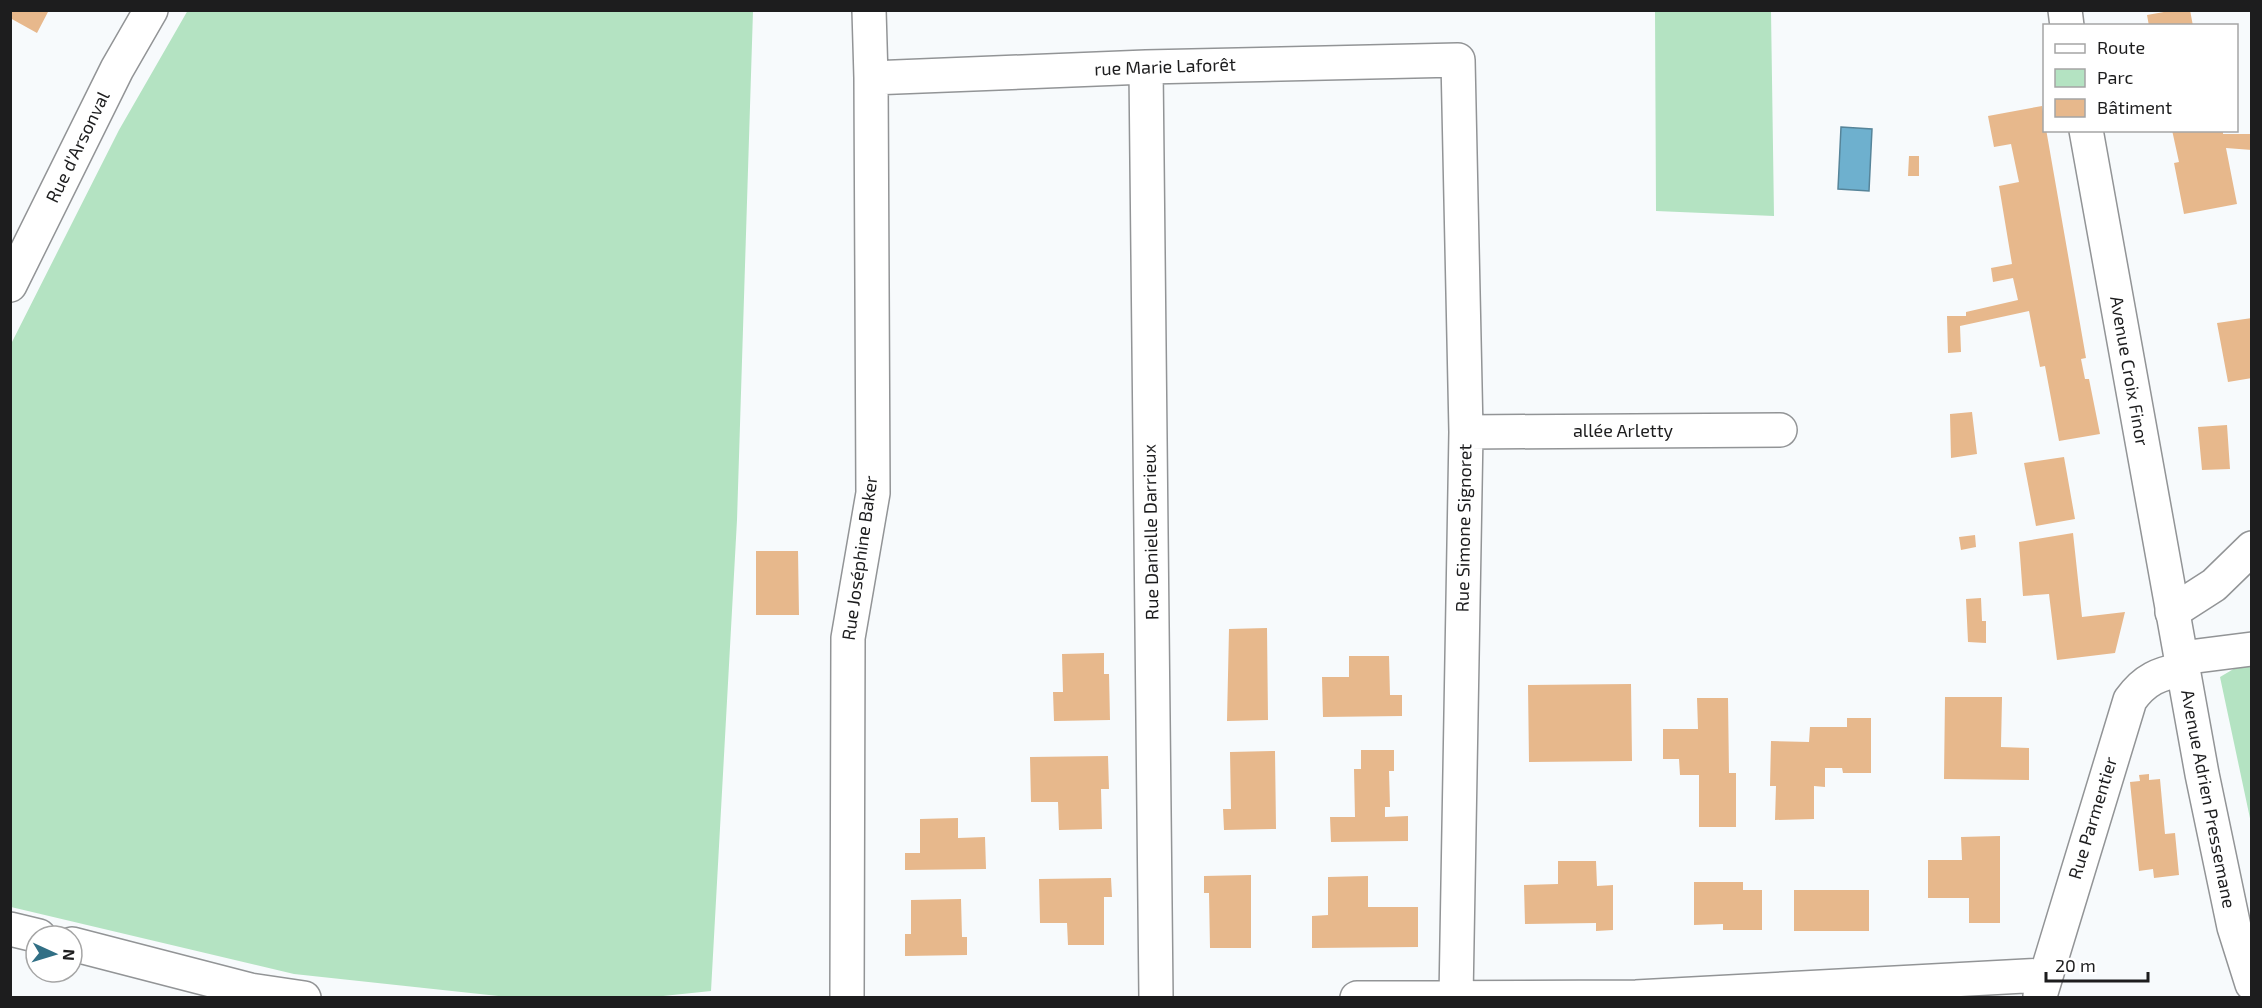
<svg xmlns="http://www.w3.org/2000/svg" width="2262" height="1008" viewBox="0 0 2262 1008" font-family="'Exo 2',sans-serif">
<style>
.green{fill:#b4e3c2}
.water{fill:#6eb0ce;stroke:#568499;stroke-width:1.5}
.building{fill:#e7b88c}
.lines{fill:none;stroke-linecap:round;stroke-linejoin:round}
.minor-casing{stroke:#929496;stroke-width:36}
.major-casing{stroke:#929496;stroke-width:36}
.minor{stroke:#fff;stroke-width:33}
.major{stroke:#fff;stroke-width:33}
.labels{text-anchor:middle;stroke-width:6;stroke-linejoin:round;paint-order:stroke}
.street-label{font-size:18px;fill:#1d1d1e;stroke:#fff}
</style>
<rect width="100%" height="100%" fill="#f7fafc"/>
<path class="green" d="M188,10L753,11L737,520L711,991L644,998H516L294,974L11,907V344L119,130Z
M1655,11H1771L1774,216L1656,211Z
M2251,663V823L2220,677L2242,664Z"/>
<path class="water" d="M1841,127L1872,129L1869,191L1838,189Z"/>
<path class="building" d="M10,10H49L37,33L10,18Z
M2175,10H2190L2193,26H2149L2147,15Z
M2042,106L2086,358L2081,359L2085,379H2089L2100,434L2059,441L2045,366L2040,367L2029,311L1960,326L1961,352L1948,353L1947,316H1966V312L2018,300L2013,278L1993,282L1991,268L2012,264L1999,186L2019,182L2011,144L1994,147L1988,116Z
M2172,130H2223V134H2252V150L2226,148L2237,204L2184,214L2174,163L2179,162Z
M1909,156H1919V176H1908Z
M2252,318V378L2228,382L2217,323Z
M1972,412L1977,454L1951,458L1950,414Z
M2227,425L2230,469L2202,470L2198,427Z
M2064,457L2075,519L2036,526L2024,463Z
M2073,533L2082,617L2125,612L2115,653L2057,660L2049,594L2023,596L2019,542Z
M1975,535L1976,547L1961,550L1959,537Z
M756,551H798L799,615H756Z
M1981,598L1982,621H1986V643L1968,642L1966,599Z
M1267,628L1268,720L1227,721L1229,629Z
M1104,653V674H1109L1110,720L1054,721L1053,692H1063L1062,654Z
M1349,656H1389L1390,695H1402V716L1323,717L1322,677H1349Z
M1631,684L1632,761L1529,762L1528,685Z
M1945,697H2002L2001,747L2029,748V780L1944,779Z
M1697,698H1728L1729,773H1736V827H1699V775H1680L1679,759H1663V729H1698Z
M1847,718H1871V773H1843L1842,768H1825V787L1814,786V819L1775,820L1776,786H1770L1771,741L1809,742L1810,727H1847Z
M1361,750H1394V771H1389L1390,807H1385V817L1408,816V841L1331,842L1330,817H1355L1354,769H1361Z
M1275,751L1276,829L1224,830L1223,809H1231L1230,752Z
M1108,756L1109,789H1101L1102,829L1059,830L1058,802H1031L1030,757Z
M2149,774V780L2160,779L2165,834L2175,833L2179,875L2154,878L2153,869L2139,871L2130,782L2140,781L2139,775Z
M958,818V838L985,837L986,869L905,870V853H920V819Z
M2000,836V923H1969V898H1928V860H1962L1961,837Z
M1558,861H1596L1597,886L1613,885V930L1596,931V923L1525,924L1524,885L1558,884Z
M1251,875V948H1210L1209,893H1204V876Z
M1368,876V907H1418V947L1312,948V916L1328,915V877Z
M1111,878L1112,897H1104V945H1068L1067,923H1040L1039,879Z
M1694,882H1743V890H1762V930H1723V924L1694,925Z
M1794,890H1869V931H1794Z
M961,899L962,937H967V955L905,956V934H911V900Z"/>
<g class="lines">
<g class="minor-casing">
<path id="minor" d="M1146,67L1156,998
M871,78L1146,67L1458,60L1466,432L1456,998
M10,285L117,69L151,10
M1466,432L1780,430
M2172,612L2214,585L2252,548
M2181,658L2252,649
M10,929L39,936
M72,944L250,990L304,998
M2040,996L2130,700C2145,679 2159,674 2183,669
M847,998L848,638L873,493L871,78L869,10
M1357,998L1636,997L2045,975"/>
</g>
<g class="major-casing">
<path id="major" d="M2065,10L2067,26
M2086,130L2202,774L2234,927L2252,984"/>
</g>
<use href="#minor" class="minor"/>
<use href="#major" class="major"/>
</g>
<g class="labels">
<g class="street-label">
<text transform="translate(1165 67) rotate(-2)" y="6">rue Marie Laforêt</text>
<text transform="translate(78 147) rotate(-64)" y="6">Rue d'Arsonval</text>
<text transform="translate(2129 371) rotate(80)" y="6">Avenue Croix Finor</text>
<text x="1623" y="437">allée Arletty</text>
<text transform="translate(1464 528) rotate(-89)" y="6">Rue Simone Signoret</text>
<text transform="translate(1151 532) rotate(-91)" y="6">Rue Danielle Darrieux</text>
<text transform="translate(860 558) rotate(-82)" y="6">Rue Joséphine Baker</text>
<text transform="translate(2208 799) rotate(79)" y="6">Avenue Adrien Pressemane</text>
<text transform="translate(2093 818) rotate(-73)" y="6">Rue Parmentier</text>
</g>
</g>
<rect width="2262" height="1008" fill="none" stroke="#1d1d1e" stroke-width="24"/>
<rect x="2043" y="24" width="195" height="108" fill="#ffffff" stroke="#a5a5a5" stroke-width="1.5"/>
<rect x="2055" y="44" width="30" height="9" fill="#ffffff" stroke="#a5a5a5" stroke-width="1.5"/>
<text x="2097" y="54" font-size="18" fill="#1d1d1e">Route</text>
<rect x="2055" y="69" width="30" height="18" fill="#b4e3c2" stroke="#a5a5a5" stroke-width="1.5"/>
<text x="2097" y="84" font-size="18" fill="#1d1d1e">Parc</text>
<rect x="2055" y="99" width="30" height="18" fill="#e7b88c" stroke="#a5a5a5" stroke-width="1.5"/>
<text x="2097" y="114" font-size="18" fill="#1d1d1e">Bâtiment</text>
<g transform="translate(54 954) rotate(94)"><circle r="28" fill="#ffffff" stroke="#a5a5a5" stroke-width="1.5"/>
<path d="M0-4.5L10 22L0 15L-10 22Z" fill="#316f85"/>
<text y="-9" font-size="16" font-weight="bold" text-anchor="middle" fill="#1d1d1e">N</text>
</g>
<path d="M2046 972v9h102v-9" fill="none" stroke="#1d1d1e" stroke-width="3"/>
<text x="2055" y="972" font-size="18" fill="#1d1d1e" stroke="#ffffff" stroke-width="4.5" paint-order="stroke">20 m</text>
</svg>
